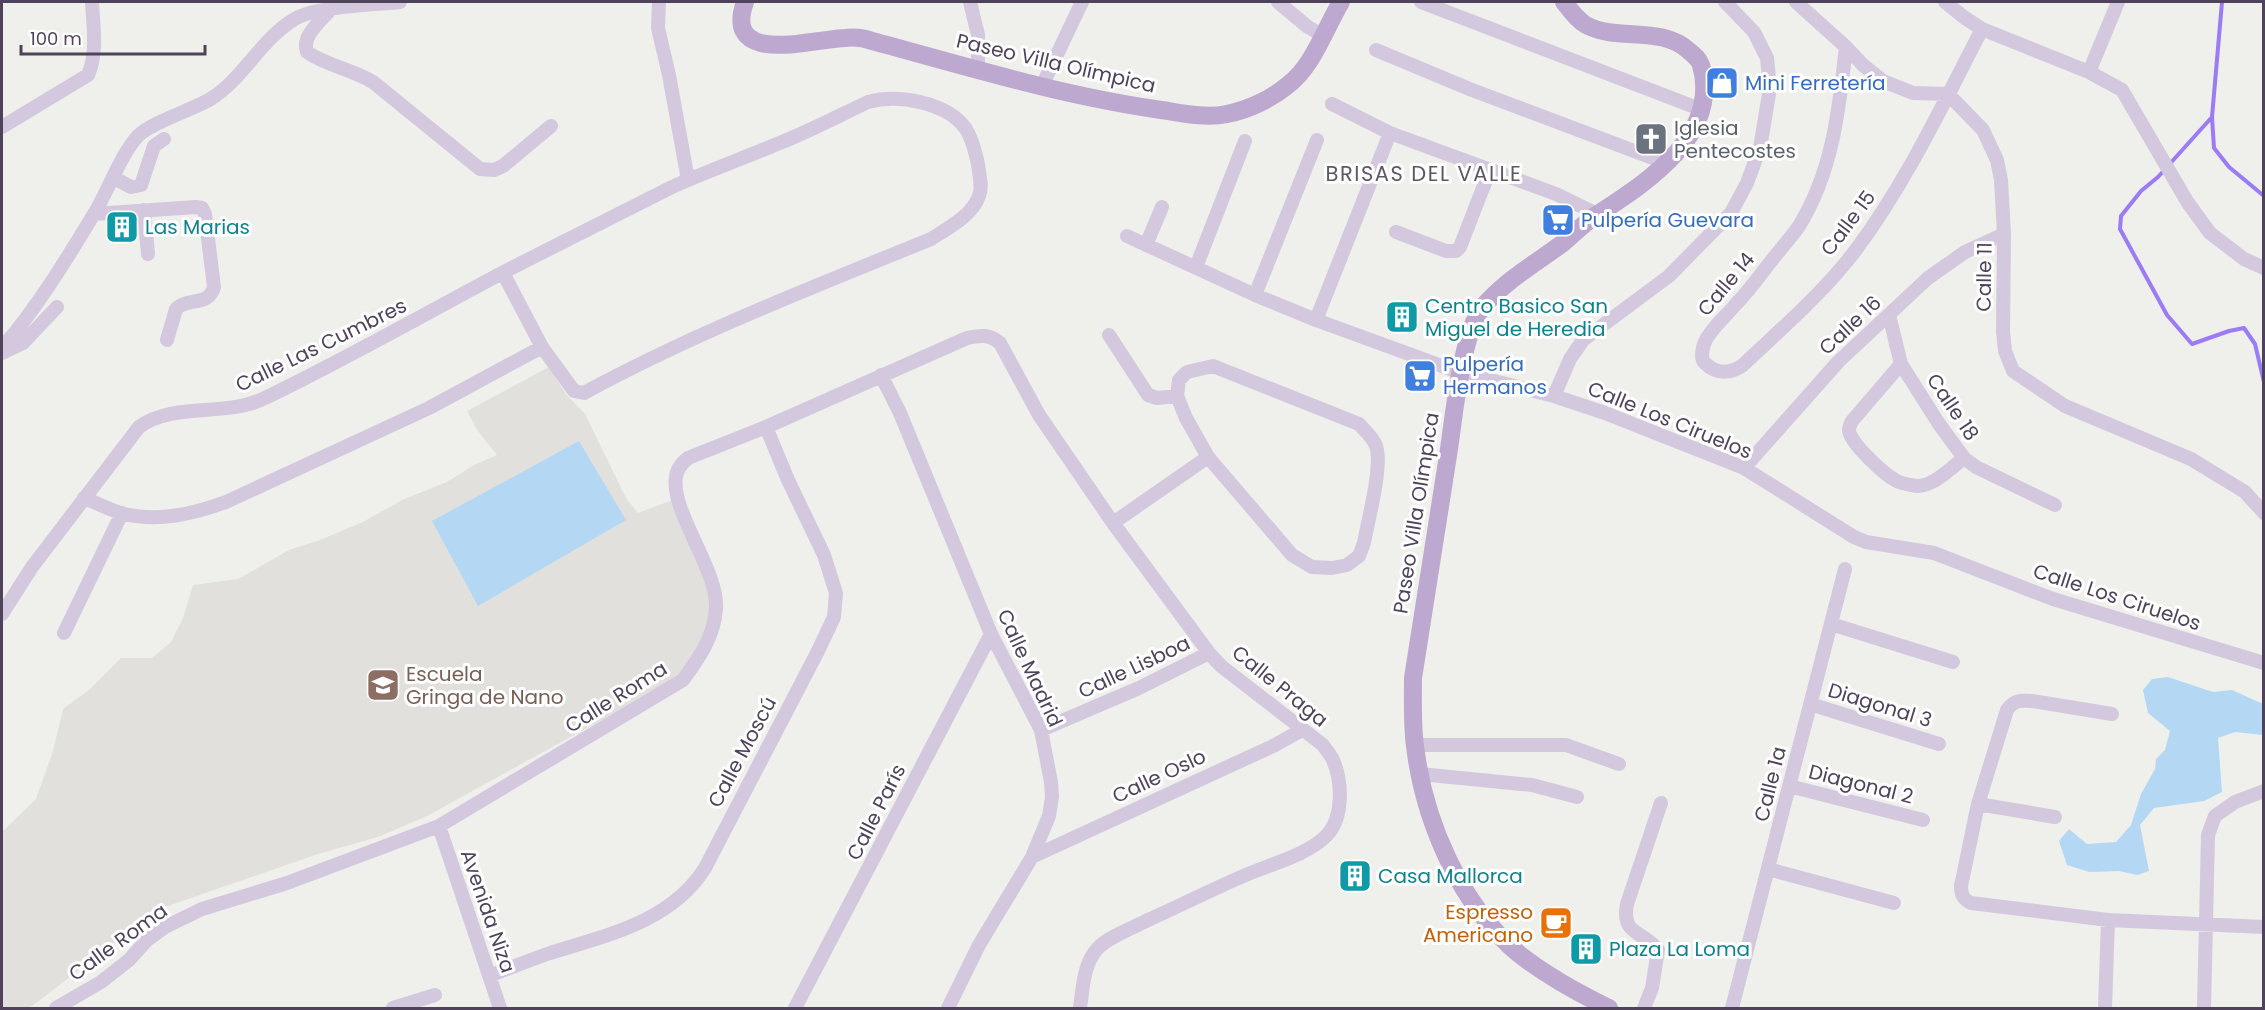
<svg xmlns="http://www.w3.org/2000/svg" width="2265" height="1010" viewBox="0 0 2265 1010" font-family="Poppins,sans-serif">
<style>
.education{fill:#e1e0dd}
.green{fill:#b4d8f3}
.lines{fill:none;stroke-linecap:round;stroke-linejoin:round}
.stream{stroke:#9b7cf5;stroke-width:4}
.minor{stroke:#d3c8de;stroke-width:14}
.major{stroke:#bda8cf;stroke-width:18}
.labels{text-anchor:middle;stroke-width:6;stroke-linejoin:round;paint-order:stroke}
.street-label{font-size:20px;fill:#4f425b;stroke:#fff}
.shop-label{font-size:20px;fill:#366cbe;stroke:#fff;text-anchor:start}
.worship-label{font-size:20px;fill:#5b616d;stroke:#fff;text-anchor:start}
.culture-label{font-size:20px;fill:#0d838f;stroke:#fff;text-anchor:start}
.education-label{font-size:20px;fill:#785e54;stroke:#fff;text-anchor:start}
.food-label{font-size:20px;fill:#c56008;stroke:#fff;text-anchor:end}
.neighbourhood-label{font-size:21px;letter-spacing:1.5px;fill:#5e5862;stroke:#fff}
</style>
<rect width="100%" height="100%" fill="#efefec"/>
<path class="education" d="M549,367L566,394L585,414L626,498L638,513L678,498L717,606L683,680L585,729L427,816L378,837L318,854L162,908L128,932L32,1006L25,1008H2V832L36,799L53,751L63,709L89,690L121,658H152L171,642L183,618L193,585L238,579L289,550L320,540L363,522L404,499L447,482L474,465L497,455L477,430L467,411Z"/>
<path class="green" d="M579,441L626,520L478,606L432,521Z
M2168,677L2213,692L2232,690L2263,704V735L2235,732L2218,738L2222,792L2204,801L2154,808L2140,825L2149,871L2137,875L2119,871L2089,872L2067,865L2059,841L2069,829L2087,844L2116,842L2131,825L2141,794L2155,769L2156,759L2165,750L2170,731L2148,713L2143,690L2152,679Z"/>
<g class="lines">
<path class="stream" d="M2222,2L2212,117L2158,177L2141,191L2121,216L2120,229L2167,315L2192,344L2229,331L2244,328L2255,344L2264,382
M2212,117L2214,148L2229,167L2264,196"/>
<path class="minor" d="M659,2L658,28L669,75L688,180
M970,2L978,35V70
M1278,2L1308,27L1322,35
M1421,2L1700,109
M1796,2L1846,47L1863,65L1883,81L1913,93L1948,94L1983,130L1997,160L2001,180L2004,234L2003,332L2005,351L2013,371L2065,406L2191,459L2245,492L2264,513
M1945,2L1965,18L1982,29L2089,72L2122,90L2188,203L2210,233L2244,259L2264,268
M330,7V10C321,21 301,36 307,52C327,66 352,69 373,82L480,169L494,170L503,166L551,126
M1846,47C1839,109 1833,171 1799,226C1790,239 1778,252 1768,265C1758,278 1748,292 1736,304C1728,314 1716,324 1709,335C1704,341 1698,358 1706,364C1717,375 1732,373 1743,365C1781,329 1823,293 1855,251C1906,183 1943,104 1982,29
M1376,50L1472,90L1666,163
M2089,72L2118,2
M1042,86L1082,2
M1332,104L1390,133L1556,194L1597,214
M2,127L88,75C98,53 93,25 92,2
M114,178L131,187L141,185L154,146L164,139
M144,210L148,254
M94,214L196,207L202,208L205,214L214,287C209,307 187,297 176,309L167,340
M1396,232L1446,251H1456L1460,247L1490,170
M1127,236L1255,295L1316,320L1461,373L1554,396L1605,413L1744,468L1854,537L1866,542L1934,553L2053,599L2264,663
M1146,245L1162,207
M1196,267L1245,141
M1255,295L1317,140
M1889,315L1901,364L1939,424L1964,458L1976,467L2055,505
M1316,320L1390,133
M1109,335L1148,395L1157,398L1177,396
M2,348C37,308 66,260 94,214C107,193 123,150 139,135C154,121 193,110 212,98C243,78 261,40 293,20C314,6 374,5 400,2
M2,353L23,343L57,307
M1901,364L1852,421C1851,423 1849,428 1849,430C1849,442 1884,474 1895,480C1901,484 1910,485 1917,486C1934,486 1951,468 1964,458
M1213,366L1359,424C1365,431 1373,437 1376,446C1383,467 1368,519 1364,543L1359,556L1347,565L1332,568L1312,567L1292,555L1208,457L1186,418L1177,396L1179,380L1187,372Z
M881,375L900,413L991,634L1041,730L1051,782L1052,797L1049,816L1032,857L979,945L948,1008
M1554,396L1570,359L1583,340L1669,276L1731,213L1747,183L1760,148L1770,88L1767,58L1754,32L1725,2
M1744,468L1838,362L1928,278L1965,252L2004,234
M84,498C97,503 110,510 124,514C159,522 193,514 226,502L429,408L542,347
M1113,523L1208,457
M2,614L32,567L139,427C175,401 225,418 265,398C346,359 423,315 502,273C558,244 615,216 672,187C707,171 742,159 777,144C808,132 838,116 868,102C898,94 947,102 966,129C973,140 975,152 978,164C979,175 983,186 979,196C972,216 948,228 931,239C814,287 696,332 584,393L574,391L542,347L503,273
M1831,624L1953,662
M64,633L122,513
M1810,704L1939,744
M2112,714L2032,701C2021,700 2014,700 2007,710L1978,804L1961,886C1961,895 1963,899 1971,903L2108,920L2264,927
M1041,730L1139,688L1209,653
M1415,745H1566L1619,764
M1420,774L1532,785L1577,797
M1789,786L1923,820
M1978,804L2055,817
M439,826L500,1008
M1032,857L1273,746L1302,730
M1768,869L1894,903
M489,976C510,968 530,960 550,953C607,935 671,922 705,868L818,651L834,617L836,593L824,555L788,480L766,427
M56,1008L101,982L129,960L147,940L165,927L202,909L287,883L439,826L683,680C699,658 714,637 716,609C719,571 670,511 676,477C677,468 682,463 688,458L766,427L967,338C981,335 989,334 1000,343L1039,415L1113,523L1209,653L1221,666L1323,745C1326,750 1331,755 1333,760C1342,781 1344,817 1327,835C1307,856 1267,865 1241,877C1209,891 1177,907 1146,921C1132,928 1107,938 1098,948C1083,964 1083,988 1080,1008
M393,1008L435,995
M795,1008L991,634
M1644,1008L1652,988L1658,950C1643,930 1621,936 1627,904L1661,803
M1732,1008L1845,569
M2105,1008L2108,920
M2204,1008L2208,835L2215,816L2235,802L2264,791"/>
<path class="major" d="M745,2C722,67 814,39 845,38C854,37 864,38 872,41C965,66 1059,95 1155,109C1177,112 1204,119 1227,114C1248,110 1271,99 1288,85C1313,66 1325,29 1341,2
M1564,2C1570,10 1577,20 1586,25C1618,42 1661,25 1689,51C1694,55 1699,59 1701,65C1721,135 1647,182 1598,214C1585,222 1575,233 1563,243C1536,263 1503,282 1482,308C1462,333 1454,415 1449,449C1437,525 1425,601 1413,678C1413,700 1412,724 1415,746C1424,821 1460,905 1519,954C1547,976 1578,993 1609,1008"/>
</g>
<defs>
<g id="shop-square" transform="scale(1.725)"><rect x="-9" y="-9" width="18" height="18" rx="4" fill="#3f7fe0" stroke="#fff"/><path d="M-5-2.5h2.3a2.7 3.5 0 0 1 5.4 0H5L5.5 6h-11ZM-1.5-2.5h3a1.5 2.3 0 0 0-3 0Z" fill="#fff"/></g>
<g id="church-square" transform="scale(1.725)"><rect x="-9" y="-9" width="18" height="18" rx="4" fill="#6b7280" stroke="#fff"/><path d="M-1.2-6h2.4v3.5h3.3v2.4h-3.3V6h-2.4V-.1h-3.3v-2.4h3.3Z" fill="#fff"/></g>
<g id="supermarket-square" transform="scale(1.725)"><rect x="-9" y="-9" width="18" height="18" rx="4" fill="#3f7fe0" stroke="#fff"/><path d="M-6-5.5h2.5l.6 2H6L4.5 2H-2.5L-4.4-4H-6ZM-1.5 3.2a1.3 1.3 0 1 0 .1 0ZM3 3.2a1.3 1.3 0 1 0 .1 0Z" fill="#fff"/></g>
<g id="building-square" transform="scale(1.725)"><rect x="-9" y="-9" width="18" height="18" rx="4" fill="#0f9aa8" stroke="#fff"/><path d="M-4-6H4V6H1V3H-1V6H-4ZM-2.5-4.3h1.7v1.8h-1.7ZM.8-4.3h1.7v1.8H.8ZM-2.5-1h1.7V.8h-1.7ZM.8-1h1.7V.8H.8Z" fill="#fff"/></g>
<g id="school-square" transform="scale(1.725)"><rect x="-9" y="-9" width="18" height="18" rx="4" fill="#8d6e63" stroke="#fff"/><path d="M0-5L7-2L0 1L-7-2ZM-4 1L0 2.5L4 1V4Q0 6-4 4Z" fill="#fff"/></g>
<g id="cafe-square" transform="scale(1.725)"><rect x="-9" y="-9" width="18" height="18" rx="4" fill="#e8710a" stroke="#fff"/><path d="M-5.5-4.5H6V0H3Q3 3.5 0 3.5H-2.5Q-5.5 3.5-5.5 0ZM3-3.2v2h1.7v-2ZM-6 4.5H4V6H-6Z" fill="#fff"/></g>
</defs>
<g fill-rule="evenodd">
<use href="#shop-square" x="1722" y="83"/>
<use href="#church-square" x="1651" y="139"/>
<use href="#supermarket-square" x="1558" y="220"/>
<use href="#building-square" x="122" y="227"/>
<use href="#building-square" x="1402" y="317"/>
<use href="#supermarket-square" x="1420" y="376"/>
<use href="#school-square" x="383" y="685"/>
<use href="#building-square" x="1355" y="876"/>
<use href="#cafe-square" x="1556" y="923"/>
<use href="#building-square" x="1586" y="949"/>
</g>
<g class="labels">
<g class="street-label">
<text transform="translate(1056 63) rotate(13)" y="7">Paseo Villa Olímpica</text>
<text transform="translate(1848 223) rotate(-53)" y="7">Calle 15</text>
<text transform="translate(1984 277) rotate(-89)" y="7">Calle 11</text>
<text transform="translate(1726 284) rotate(-50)" y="7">Calle 14</text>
<text transform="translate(1850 325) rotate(-43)" y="7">Calle 16</text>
<text transform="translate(321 345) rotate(-26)" y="7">Calle Las Cumbres</text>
<text transform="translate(1953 407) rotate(56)" y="7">Calle 18</text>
<text transform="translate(1670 420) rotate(22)" y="7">Calle Los Ciruelos</text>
<text transform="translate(1416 513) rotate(-81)" y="7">Paseo Villa Olímpica</text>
<text transform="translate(2117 597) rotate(18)" y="7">Calle Los Ciruelos</text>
<text transform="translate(1134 667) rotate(-25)" y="7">Calle Lisboa</text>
<text transform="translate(1030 668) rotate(65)" y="7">Calle Madrid</text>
<text transform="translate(1280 686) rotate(39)" y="7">Calle Praga</text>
<text transform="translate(616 697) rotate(-32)" y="7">Calle Roma</text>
<text transform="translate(1880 705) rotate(17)" y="7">Diagonal 3</text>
<text transform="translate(742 752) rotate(-62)" y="7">Calle Moscú</text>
<text transform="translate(1159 776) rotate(-25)" y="7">Calle Oslo</text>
<text transform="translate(1770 784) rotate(-76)" y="7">Calle 1a</text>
<text transform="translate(1861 784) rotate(14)" y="7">Diagonal 2</text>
<text transform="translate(876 812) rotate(-63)" y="7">Calle París</text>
<text transform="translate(488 911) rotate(71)" y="7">Avenida Niza</text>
<text transform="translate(118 942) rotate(-36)" y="7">Calle Roma</text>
</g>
<g class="shop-label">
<text x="1745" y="90">Mini Ferretería</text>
<text x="1581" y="227">Pulpería Guevara</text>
<text x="1443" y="371">Pulpería<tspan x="1443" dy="23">Hermanos</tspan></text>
</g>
<g class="worship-label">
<text x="1674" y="135">Iglesia<tspan x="1674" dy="23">Pentecostes</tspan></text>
</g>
<g class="culture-label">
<text x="145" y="234">Las Marias</text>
<text x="1425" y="313">Centro Basico San<tspan x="1425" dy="23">Miguel de Heredia</tspan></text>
<text x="1378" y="883">Casa Mallorca</text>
<text x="1609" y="956">Plaza La Loma</text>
</g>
<g class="education-label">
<text x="406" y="681">Escuela<tspan x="406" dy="23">Gringa de Nano</tspan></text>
</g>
<g class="food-label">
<text x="1533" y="919">Espresso<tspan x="1533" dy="23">Americano</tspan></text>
</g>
<g class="neighbourhood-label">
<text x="1424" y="181">BRISAS DEL VALLE</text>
</g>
</g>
<rect width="2265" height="1010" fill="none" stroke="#4f425b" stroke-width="6"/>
<path d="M21 45v9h184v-9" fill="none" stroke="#4f425b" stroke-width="3"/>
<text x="30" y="45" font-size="18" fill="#4f425b" stroke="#ffffff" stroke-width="4.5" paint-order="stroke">100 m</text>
</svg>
